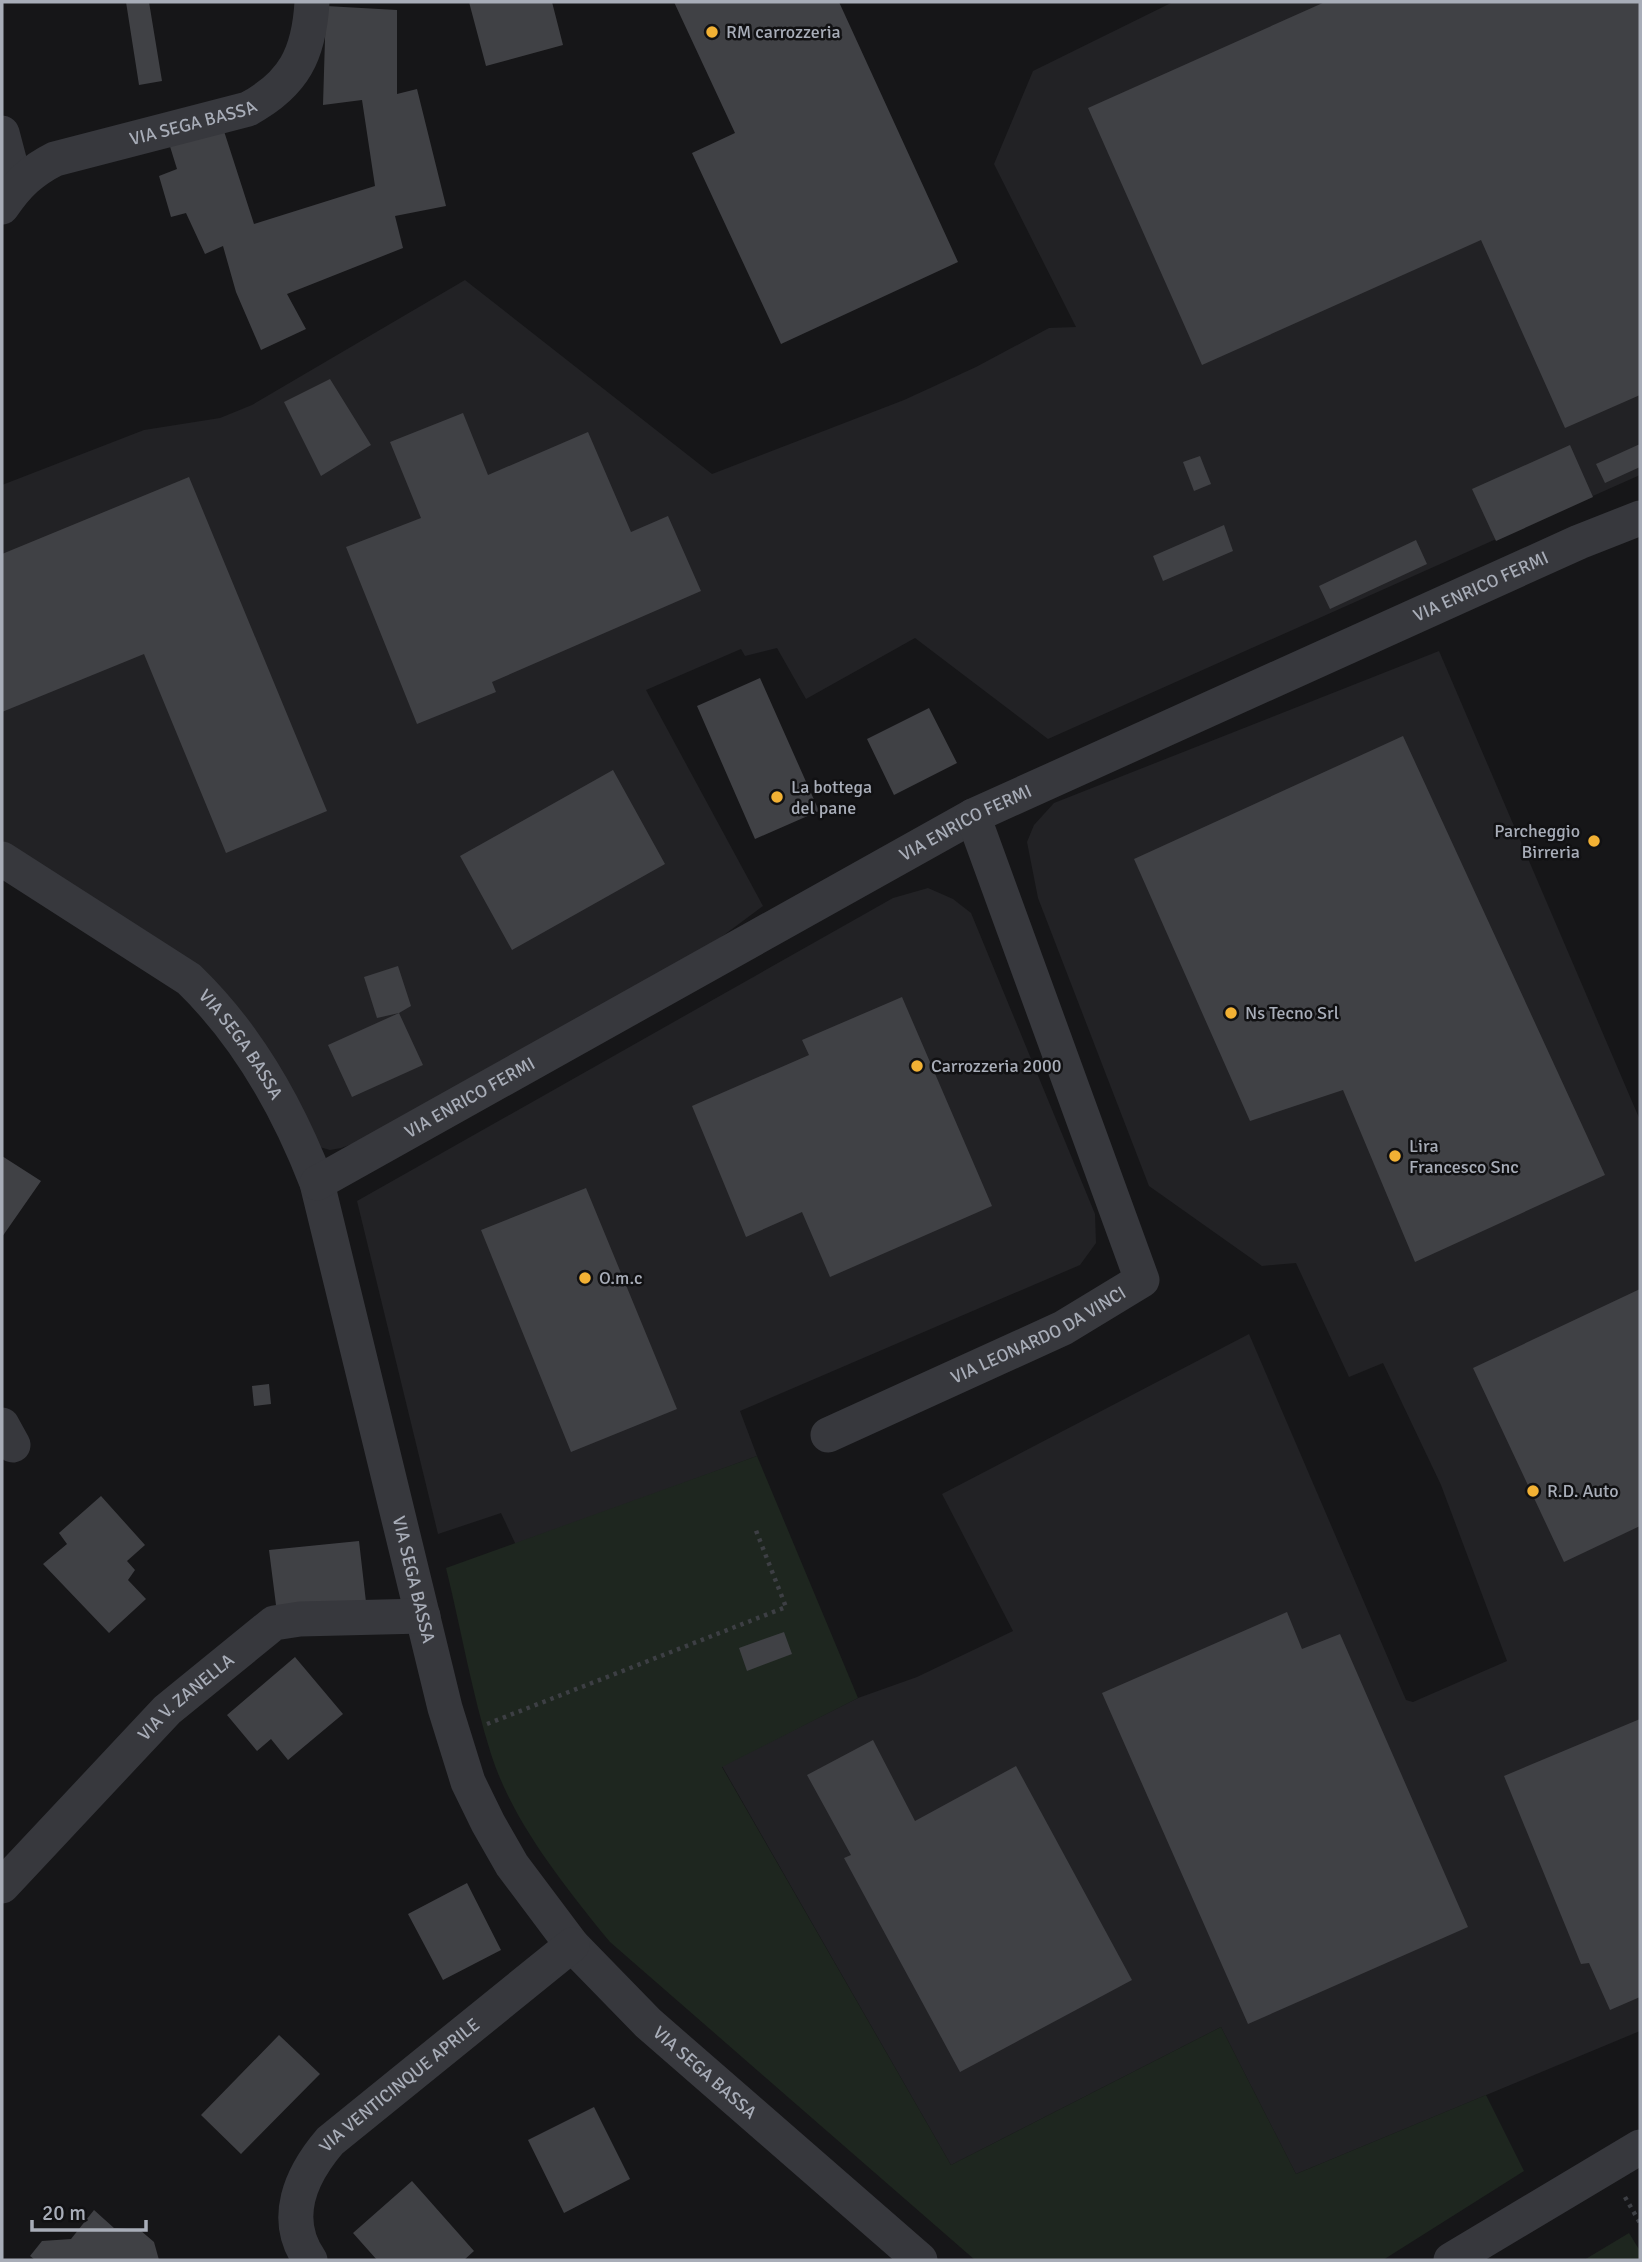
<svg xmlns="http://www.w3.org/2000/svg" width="1642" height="2262" viewBox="0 0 1642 2262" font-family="Signika,sans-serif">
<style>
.built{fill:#222225}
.green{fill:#1e261f}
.building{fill:#404145}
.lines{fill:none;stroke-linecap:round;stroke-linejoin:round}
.path{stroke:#3d3f44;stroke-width:4.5;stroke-dasharray:3.5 5;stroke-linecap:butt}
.street{stroke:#37383d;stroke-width:35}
.poi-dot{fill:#f2b134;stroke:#111113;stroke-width:2.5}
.labels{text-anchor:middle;stroke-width:5;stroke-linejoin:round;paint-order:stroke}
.poi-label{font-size:18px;fill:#a8adb8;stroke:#111113;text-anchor:start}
.street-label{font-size:18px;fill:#a8adb8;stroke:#111113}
</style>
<rect width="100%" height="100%" fill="#161618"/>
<path class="built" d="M1173,2H1640V475L1048,739L915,638L806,699L777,648L745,656L741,649L646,690L763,906L720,938L363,1140L341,1148L330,1150L316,1146L270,1067L2,847V485L144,430L220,418L252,405L465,280L712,474L904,400L976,367L1049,328L1076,327L994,164L1033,71Z
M1439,651L1640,1120V2031L1296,2174L1221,2027L951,2165L722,1766L858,1698L917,1677L1013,1631L942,1494L1249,1334L1406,1700L1413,1702L1507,1661L1441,1485L1383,1363L1349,1377L1296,1263L1262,1266L1149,1186L1038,898L1027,842L1034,825L1054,803Z
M928,888L953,899L971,913L1095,1214L1096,1243L1080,1265L740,1411L757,1456L516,1545L501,1513L438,1534L357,1201L893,898Z"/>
<path class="green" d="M757,1456L858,1698L722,1767L951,2165L1221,2027L1296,2174L1486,2095L1524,2171L1383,2260H975L610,1942C566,1888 512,1821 491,1754C472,1694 461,1629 446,1568Z
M1629,2233L1640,2251V2260H1584Z"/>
<path class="building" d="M126,2H149L162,81L139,85Z
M469,2H552L563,45L486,66Z
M674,2H839L958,262L781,344L692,153L735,133Z
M1325,2H1640V395L1565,428L1481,240L1202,365L1088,108Z
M326,6L397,10V94L417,89L446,206L395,216L403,248L287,294L306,329L261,350L236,292L223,246L205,254L186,213L171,217L159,176L177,169L168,140L223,128L254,224L375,186L362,100L323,105Z
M330,379L371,445L321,476L284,402Z
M463,413L488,475L588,432L631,532L668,516L701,591L492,682L496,692L417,724L346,547L421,518L390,442Z
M1640,444V467L1605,483L1596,464Z
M1570,445L1593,497L1496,541L1472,489Z
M1200,456L1211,484L1194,491L1183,462Z
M189,477L327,811L226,853L144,654L2,712V554Z
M1224,525L1233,551L1163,581L1153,556Z
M1416,540L1427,564L1330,609L1319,586Z
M760,678L819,811L755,839L697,706Z
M929,708L957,763L894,795L867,739Z
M1403,736L1605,1175L1415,1262L1343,1090L1250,1121L1134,859Z
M613,770L665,864L512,950L460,856Z
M398,966L411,1006L399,1013L377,1018L364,977Z
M902,997L992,1206L830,1277L802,1212L746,1237L692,1106L809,1055L802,1040Z
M399,1013L423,1065L352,1097L328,1045Z
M2,1156L41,1181L2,1237Z
M586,1188L677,1409L571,1452L481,1230Z
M1640,1289V1526L1564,1562L1473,1368Z
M269,1384L271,1404L254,1406L252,1386Z
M101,1496L145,1545L127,1561L135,1570L128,1580L146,1599L109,1633L43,1564L67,1544L59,1533Z
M359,1541L366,1602L277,1613L269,1550Z
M1287,1612L1302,1649L1340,1634L1468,1927L1248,2024L1102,1693Z
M784,1632L792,1654L747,1671L739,1648Z
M295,1657L343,1714L288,1760L271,1739L257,1751L227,1715Z
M1640,1719V1997L1610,2010L1589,1963L1581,1964L1504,1776Z
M873,1740L915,1821L1016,1766L1132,1980L960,2072L844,1858L851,1855L807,1775Z
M467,1883L501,1950L443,1980L408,1914Z
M279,2035L320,2074L241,2154L201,2115Z
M594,2107L630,2179L564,2213L528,2140Z
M412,2181L474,2251L464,2260H377L353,2233Z
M94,2210L114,2228L140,2230L154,2242L159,2260H35L30,2256L42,2241L71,2239Z"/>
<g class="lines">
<path class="path" d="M487,1724L786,1607L755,1528
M1625,2197L1640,2223"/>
<g class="street">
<path d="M2,133L16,186"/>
<path id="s1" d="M2,207C17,185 31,171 55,159L248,109C294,84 309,54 312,2"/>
<path id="s2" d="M2,859L189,979C247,1035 288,1108 317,1183L445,1708L468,1782L488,1823L512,1865L572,1945L648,2023L920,2260"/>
<path id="s3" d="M317,1183L973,816L1579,542L1640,518"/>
<path d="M2,1425L13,1445"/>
<path id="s4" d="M828,1435L1063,1328L1142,1280L973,816"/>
<path id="s5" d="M2,1886L167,1710L274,1623L300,1619L423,1616"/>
<path id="s6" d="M310,2260C281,2219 301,2175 330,2141L572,1945"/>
<path d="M1451,2260L1640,2147"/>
</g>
</g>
<g class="poi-dot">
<circle cx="712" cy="32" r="7"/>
<circle cx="777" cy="797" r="7"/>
<circle cx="1594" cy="841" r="7"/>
<circle cx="1231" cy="1013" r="7"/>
<circle cx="917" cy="1066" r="7"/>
<circle cx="1395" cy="1156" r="7"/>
<circle cx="585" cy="1278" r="7"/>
<circle cx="1533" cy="1491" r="7"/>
</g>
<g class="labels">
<g class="poi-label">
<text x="726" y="38">RM carrozzeria</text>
<text x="791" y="793">La bottega<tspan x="791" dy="21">del pane</tspan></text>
<text x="1580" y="837" text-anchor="end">Parcheggio<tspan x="1580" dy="21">Birreria</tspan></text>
<text x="1245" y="1019">Ns Tecno Srl</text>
<text x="931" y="1072">Carrozzeria 2000</text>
<text x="1409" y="1152">Lira<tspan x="1409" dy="21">Francesco Snc</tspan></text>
<text x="599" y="1284">O.m.c</text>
<text x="1547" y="1497">R.D. Auto</text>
</g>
<g class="street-label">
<text dy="6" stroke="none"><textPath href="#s1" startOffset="215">VIA SEGA BASSA</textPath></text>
<text dy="6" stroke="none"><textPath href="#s3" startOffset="1309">VIA ENRICO FERMI</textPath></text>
<text dy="6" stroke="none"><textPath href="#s3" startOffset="742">VIA ENRICO FERMI</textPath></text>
<text dy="6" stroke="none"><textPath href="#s2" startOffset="306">VIA SEGA BASSA</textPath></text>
<text dy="6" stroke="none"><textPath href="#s3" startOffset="175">VIA ENRICO FERMI</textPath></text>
<text dy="6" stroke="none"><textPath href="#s4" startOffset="233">VIA LEONARDO DA VINCI</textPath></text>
<text dy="6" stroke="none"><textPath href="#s2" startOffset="873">VIA SEGA BASSA</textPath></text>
<text dy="6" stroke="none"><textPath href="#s5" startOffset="264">VIA V. ZANELLA</textPath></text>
<text dy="6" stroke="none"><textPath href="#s2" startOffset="1461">VIA SEGA BASSA</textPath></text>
<text dy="6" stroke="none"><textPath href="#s6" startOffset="220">VIA VENTICINQUE APRILE</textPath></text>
</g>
</g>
<rect width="1642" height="2262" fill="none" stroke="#a8adb8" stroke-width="7"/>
<path d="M32 2220v10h114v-10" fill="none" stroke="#a8adb8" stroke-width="3.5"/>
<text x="42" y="2220" font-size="21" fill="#a8adb8" stroke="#111113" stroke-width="5" paint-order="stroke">20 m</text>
</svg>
